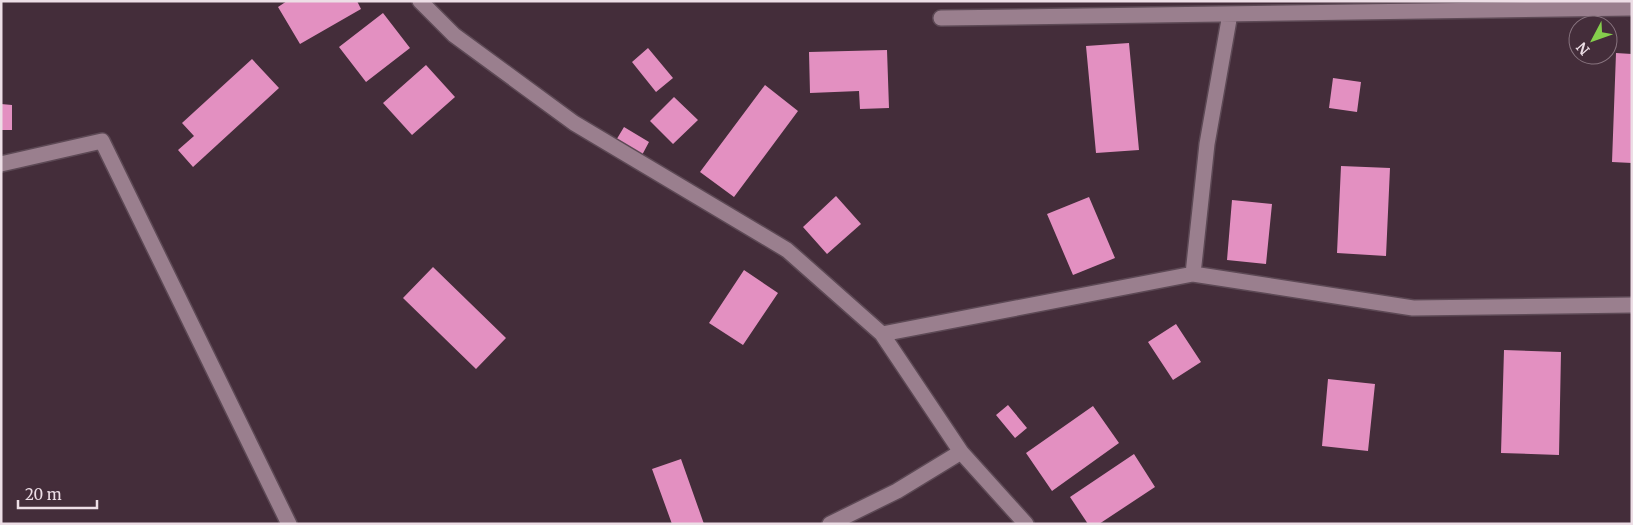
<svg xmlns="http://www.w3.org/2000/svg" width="1633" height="525" viewBox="0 0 1633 525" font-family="Merriweather,serif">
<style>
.building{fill:#e390c1}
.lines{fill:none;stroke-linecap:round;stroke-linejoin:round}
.minor-casing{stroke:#5d4955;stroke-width:18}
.minor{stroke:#9a7f8e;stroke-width:15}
</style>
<rect width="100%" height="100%" fill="#442d3a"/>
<path class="building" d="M287,1H357L361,9L300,44L278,7Z
M383,13L410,48L366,82L339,47Z
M1129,43L1139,150L1096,153L1086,46Z
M648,48L673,78L656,92L632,62Z
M887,50L889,108L860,109L859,91L810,93L809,52Z
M1616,53L1632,54V163L1612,162Z
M252,59L279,88L193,167L178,150L194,136L182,123Z
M426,65L455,97L412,135L383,103Z
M1333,78L1361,82L1357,112L1329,108Z
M765,85L798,111L734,197L700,172Z
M674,97L698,120L673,144L650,121Z
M1,104L12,105V130H1Z
M624,127L649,142L641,157L615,142Z
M1341,166L1390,168L1386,256L1337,253Z
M836,196L861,224L827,254L803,227Z
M1089,197L1115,258L1073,275L1047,214Z
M1232,200L1272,204L1266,264L1227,260Z
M433,267L506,338L476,369L403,298Z
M744,270L778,293L743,345L709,323Z
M1176,324L1201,362L1173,380L1148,342Z
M1504,350L1561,352L1559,455L1501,453Z
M1328,379L1375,384L1368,451L1322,446Z
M1008,405L1027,428L1015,438L996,415Z
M1093,406L1119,443L1052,491L1026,453Z
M1134,454L1155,487L1099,524H1088L1070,497Z
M681,459L704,524H672L652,469Z"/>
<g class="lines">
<g class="minor-casing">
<path id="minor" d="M420,1L454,35L574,123L787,250L882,334L961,452L1026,524
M941,18L1632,8
M1,164L102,141L289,524
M1193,274L1207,144L1230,14
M882,334L1193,274L1413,308L1632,305
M830,524L897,491L961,452"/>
</g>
<use href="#minor" class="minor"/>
</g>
<rect width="1633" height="525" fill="none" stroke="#eddee6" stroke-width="5"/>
<g transform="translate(1593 40) rotate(229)"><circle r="24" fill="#442d3a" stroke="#88747f"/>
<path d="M0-4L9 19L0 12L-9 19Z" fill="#85cf4c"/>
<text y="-8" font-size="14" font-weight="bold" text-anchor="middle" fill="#eddee6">N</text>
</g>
<path d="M18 500v8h79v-8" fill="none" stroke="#eddee6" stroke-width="2.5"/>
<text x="25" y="500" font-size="15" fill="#eddee6" stroke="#442d3a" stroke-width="4" paint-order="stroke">20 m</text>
</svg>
